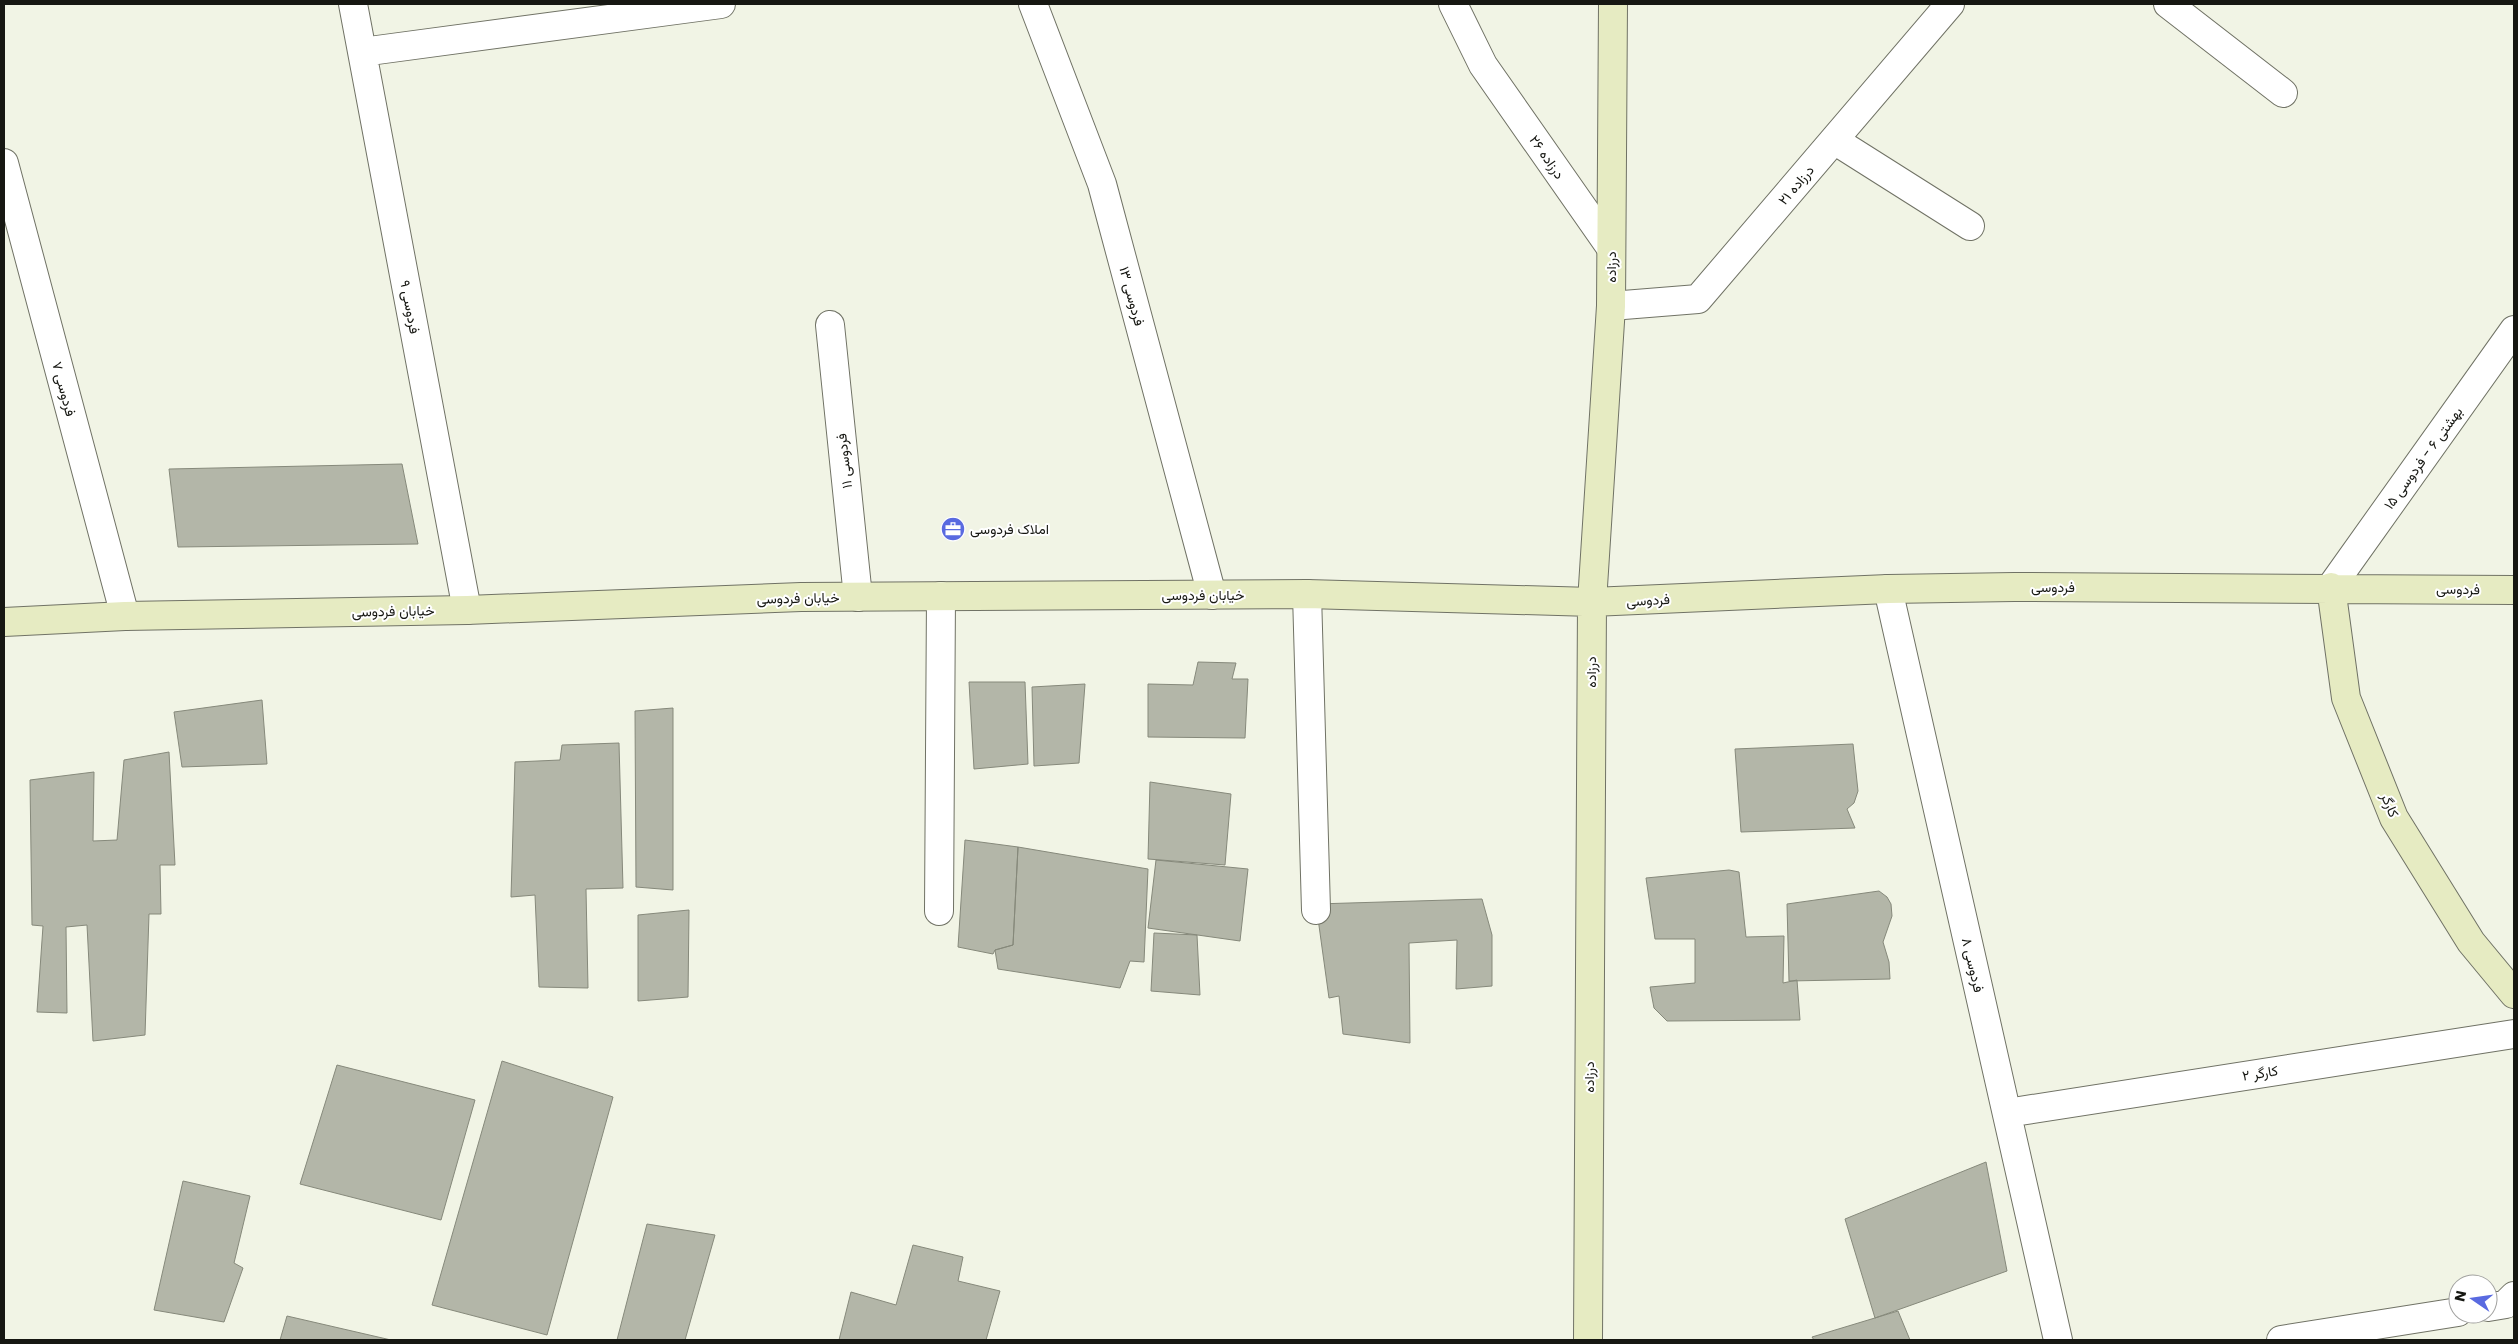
<svg xmlns="http://www.w3.org/2000/svg" width="2518" height="1344" viewBox="0 0 2518 1344" font-family="Poppins,Vazirmatn,sans-serif">
<style>
.building{fill:#b3b6a8;stroke:#86897b}
.lines{fill:none;stroke-linecap:round;stroke-linejoin:round}
.street-casing{stroke:#707265;stroke-width:30}
.secondary-casing{stroke:#707265;stroke-width:30}
.street{stroke:#fff;stroke-width:28}
.secondary{stroke:#e6ebc2;stroke-width:28}
.labels{text-anchor:middle;stroke-width:4;stroke-linejoin:round;paint-order:stroke}
.street-label{font-size:14px;fill:#161712;stroke:#fff}
.poi-label{font-size:14px;fill:#161712;stroke:#fff;text-anchor:start}
</style>
<rect width="100%" height="100%" fill="#f1f4e5"/>
<path class="building" d="M402,464L418,544L178,547L169,469Z
M1198,662L1236,663L1232,679H1248L1245,738L1148,737V684L1193,685Z
M969,682H1025L1028,764L974,769Z
M1085,684L1079,763L1034,766L1032,687Z
M262,700L267,764L182,767L174,712Z
M673,708V890L636,887L635,711Z
M619,743L623,888L586,889L588,988L539,987L535,895L511,897L515,762L560,760L562,745Z
M1853,744L1858,791L1854,803L1847,809L1855,828L1741,832L1735,749Z
M169,752L175,865H160L161,914H149L145,1035L93,1041L87,925L66,927L67,1013L37,1012L43,926L32,925L30,780L94,772L93,841L117,840L124,760Z
M1150,782L1231,794L1225,865L1148,859Z
M965,840L1018,847L1013,945L995,950L993,954L958,947Z
M1018,847L1148,869L1144,962L1130,961L1120,988L998,969L995,950L1013,945Z
M1156,860L1248,869L1240,941L1148,928Z
M1729,870L1739,872L1746,937L1784,936L1783,983L1797,980L1800,1020L1667,1021L1654,1008L1650,987L1695,983V939H1655L1646,878Z
M1879,891L1887,897L1891,904L1892,916L1883,942L1889,962L1890,979L1789,981L1787,904Z
M1482,899L1492,935V986L1456,989L1457,940L1409,943L1410,1043L1343,1034L1339,996L1329,998L1316,904Z
M689,910L688,997L638,1001V915Z
M1154,933L1197,935L1200,995L1151,991Z
M502,1061L613,1097L547,1335L432,1305Z
M337,1065L475,1100L441,1220L300,1184Z
M1986,1162L2007,1271L1875,1318L1845,1219Z
M183,1181L250,1196L234,1263L243,1268L224,1322L154,1310Z
M647,1224L715,1235L685,1340H617Z
M913,1245L963,1257L958,1281L1000,1291L986,1340H839L851,1292L896,1305Z
M1898,1311L1910,1340H1814L1812,1337Z
M287,1316L391,1340H280Z"/>
<g class="lines">
<g class="street-casing">
<path id="street" d="M353,4L467,610
M1033,4L1102,184L1212,595
M1453,4L1483,65L1611,248
M2168,4L2283,93
M362,52L721,4
M1834,140L1970,226
M4,163L125,616
M1611,306L1698,299L1950,4
M830,325L858,597
M2331,587L2514,330
M1888,589L2058,1340
M1307,594L1316,910
M939,911L941,596
M2007,1113L2514,1034
M2488,1307L2506,1304L2514,1296
M2281,1340L2458,1312"/>
</g>
<g class="secondary-casing">
<path id="secondary" d="M2331,587L2346,698L2394,818L2471,942L2514,994
M4,622L125,616L467,610L801,597L1307,594L1592,602L1888,589L2014,587L2514,590
M1588,1340L1592,602L1611,306L1613,4"/>
</g>
<use href="#street" class="street"/>
<use href="#secondary" class="secondary"/>
</g>
<defs>
<g id="office-disc" transform="scale(1.25)"><circle r="9.5" fill="#596ae0" stroke="#fff"/><path d="M-6-3h4V-5.5h4V-3h4V5H-6ZM-1-4.5V-3h2v-1.5ZM-6 0V1H6V0Z" fill="#fff"/></g>
</defs>
<g fill-rule="evenodd">
<use href="#office-disc" x="953" y="529"/>
</g>
<g class="labels">
<g class="street-label">
<text transform="translate(1547 157) rotate(55)" y="5">درزاده ۲۶</text>
<text transform="translate(1796 185) rotate(-50)" y="5">درزاده ۲۱</text>
<text transform="translate(1611 267) rotate(-90)" y="5">درزاده</text>
<text transform="translate(1132 296) rotate(75)" y="5">فردوسی ۱۳</text>
<text transform="translate(410 307) rotate(79)" y="5">فردوسی ۹</text>
<text transform="translate(64 389) rotate(75)" y="5">فردوسی ۷</text>
<text transform="translate(2423 458) rotate(-54)" y="5">بهشتی ۶ - فردوسی ۱۵</text>
<text transform="translate(844 461) rotate(-96)" y="5">فردوسی ۱۱</text>
<text x="2053" y="592">فردوسی</text>
<text transform="translate(2458 589) rotate(1)" y="5">فردوسی</text>
<text x="1203" y="600">خیابان فردوسی</text>
<text transform="translate(798 598) rotate(-1)" y="5">خیابان فردوسی</text>
<text transform="translate(1648 600) rotate(-3)" y="5">فردوسی</text>
<text transform="translate(393 611) rotate(-1)" y="5">خیابان فردوسی</text>
<text transform="translate(1591 672) rotate(-90)" y="5">درزاده</text>
<text transform="translate(2390 805) rotate(67)" y="5">کارگر</text>
<text transform="translate(1973 965) rotate(77)" y="5">فردوسی ۸</text>
<text transform="translate(2260 1073) rotate(-9)" y="5">کارگر ۲</text>
<text transform="translate(1589 1077) rotate(-90)" y="5">درزاده</text>
</g>
<g class="poi-label">
<text x="970" y="534">املاک فردوسی</text>
</g>
</g>
<rect width="2518" height="1344" fill="none" stroke="#161712" stroke-width="10"/>
<g transform="translate(2473 1299) rotate(283)"><circle r="24" fill="#ffffff" stroke="#a2a2a0"/>
<path d="M0-4L9 19L0 12L-9 19Z" fill="#596ae0"/>
<text y="-8" font-size="14" font-weight="bold" text-anchor="middle" fill="#161712">N</text>
</g>
</svg>
